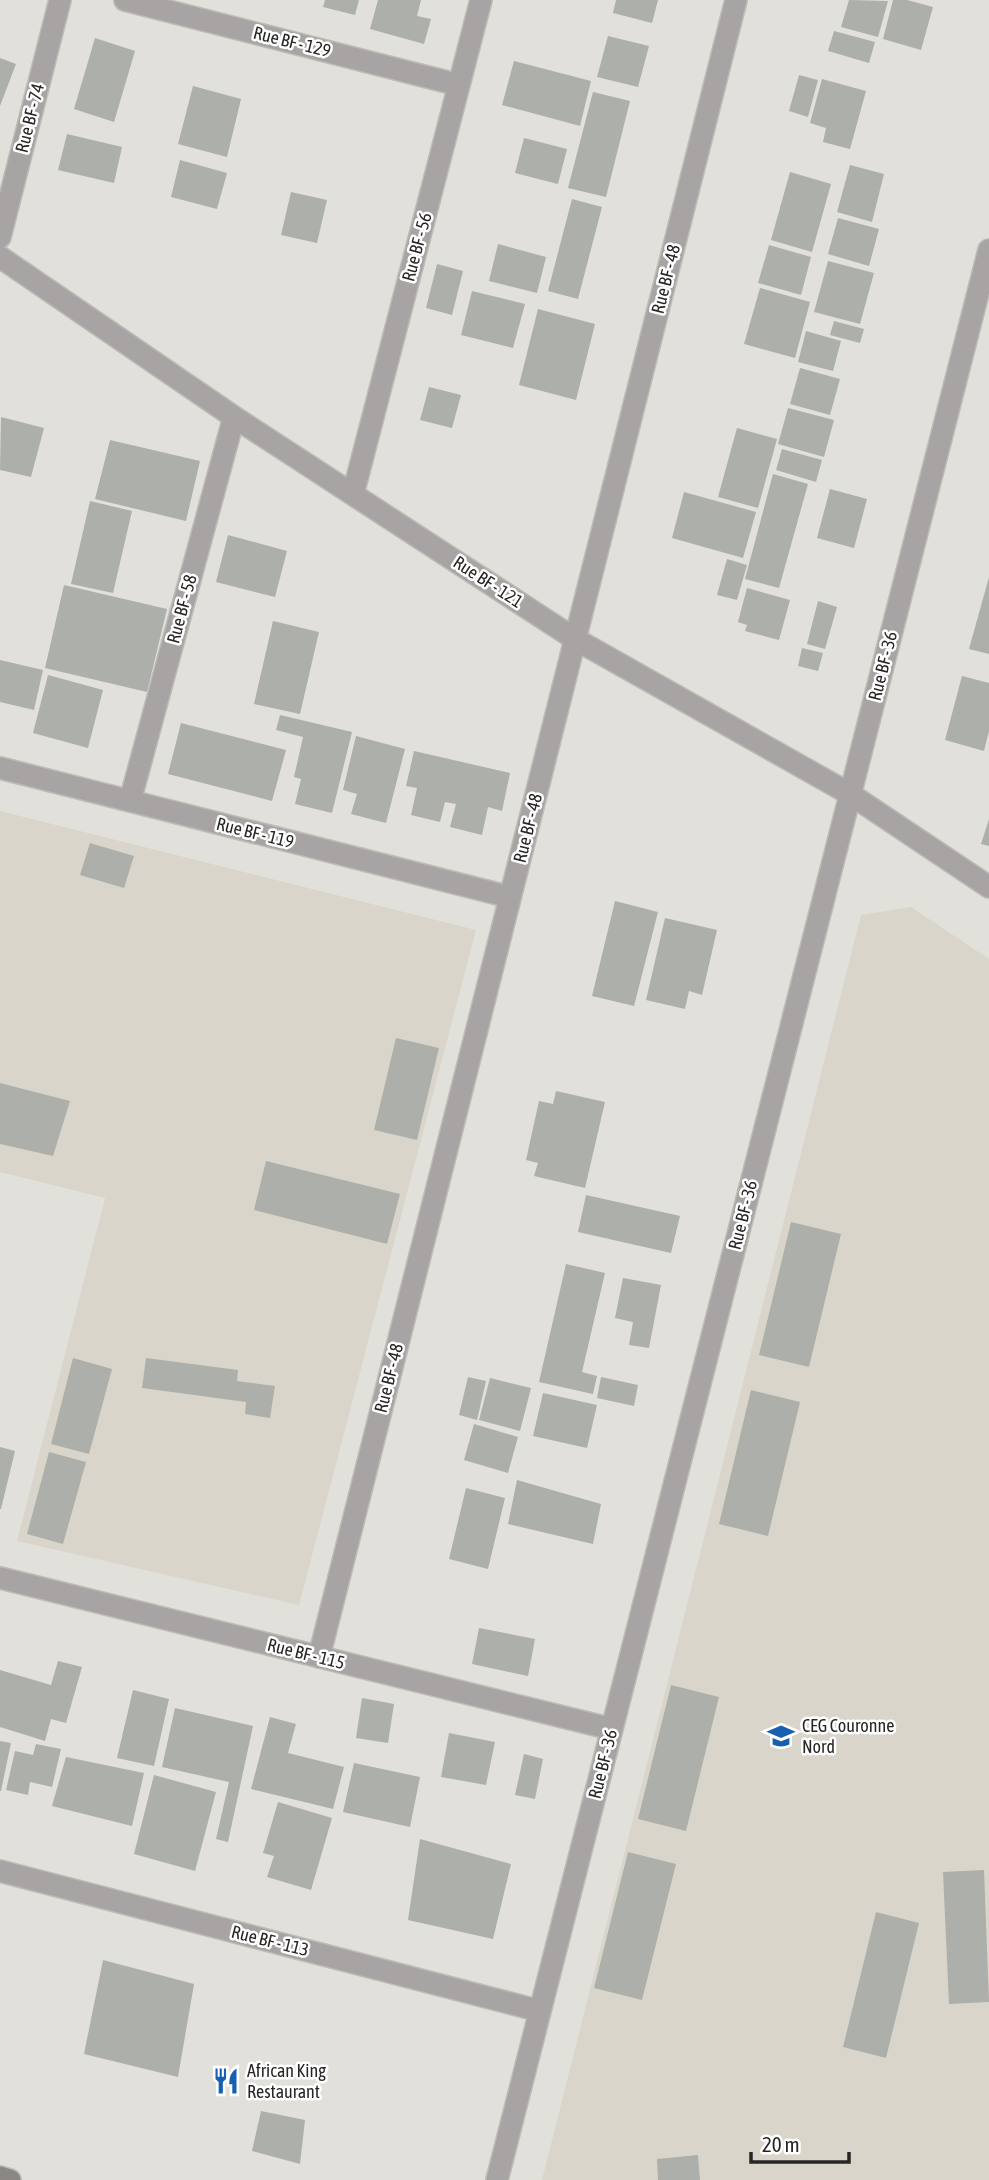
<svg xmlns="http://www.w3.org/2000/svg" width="989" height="2180" viewBox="0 0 989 2180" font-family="'Asap Condensed',sans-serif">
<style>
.built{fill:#dad5ca}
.building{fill:#adafaa}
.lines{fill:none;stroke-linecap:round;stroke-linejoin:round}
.minor-casing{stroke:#bdbbb6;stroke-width:24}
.secondary-casing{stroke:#bdbbb6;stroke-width:24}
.minor{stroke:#a7a4a3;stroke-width:21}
.secondary{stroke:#8a8785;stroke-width:21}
.labels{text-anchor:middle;stroke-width:5;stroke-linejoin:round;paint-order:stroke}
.street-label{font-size:18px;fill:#272624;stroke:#fff}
.poi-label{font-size:18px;fill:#272624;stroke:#fff;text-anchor:start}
</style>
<rect width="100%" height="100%" fill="#e2e0db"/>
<path class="built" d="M0,811L476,930L299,1605L17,1541L105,1198L0,1172Z
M911,907L989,959V2180H542L861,915Z"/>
<path class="building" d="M325,0H359L355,15L323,7Z
M378,0H421L417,16L431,19L424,44L370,29Z
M616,0H658L652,23L613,13Z
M849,0L888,1L878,37L841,27Z
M893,0H907L933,7L921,50L883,39Z
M834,31L875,42L869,63L828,51Z
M608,36L649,46L638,87L597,77Z
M95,38L135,51L114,122L74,109Z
M0,58L16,64L0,106Z
M514,61L591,81L580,126L502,105Z
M799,75L818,80L808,117L789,111Z
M822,79L866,91L850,149L823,142L826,128L810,123Z
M193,86L241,99L227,157L178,144Z
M593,92L630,101L606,197L568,188Z
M67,134L122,147L114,183L58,170Z
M524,138L567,149L558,184L515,173Z
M180,160L227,173L217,209L171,197Z
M850,165L884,174L872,222L837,212Z
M790,172L831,184L812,252L771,240Z
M291,192L327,200L317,243L281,235Z
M572,199L602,207L578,299L548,291Z
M838,218L879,229L869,266L828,254Z
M498,244L546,257L537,293L489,281Z
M769,245L811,257L801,295L758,283Z
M828,261L874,273L860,324L814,312Z
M437,264L463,271L452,315L426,308Z
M760,288L810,302L795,358L744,344Z
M472,291L525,304L513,348L461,335Z
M538,309L595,324L576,400L519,385Z
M834,321L864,329L860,343L830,335Z
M806,331L841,341L833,371L798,362Z
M800,368L840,379L830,415L790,404Z
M429,387L461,395L452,428L420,420Z
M788,408L834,420L824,457L778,444Z
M1,417L44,428L31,477L0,470Z
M737,428L777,439L758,508L718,497Z
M110,440L200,461L186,521L95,499Z
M782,449L822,460L816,482L776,470Z
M773,474L808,484L779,588L745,579Z
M830,489L867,499L854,548L817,538Z
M684,492L756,512L743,558L672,538Z
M90,501L132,511L113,593L71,584Z
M228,535L287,551L275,597L216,582Z
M727,559L747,565L737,600L717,595Z
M989,577V654L969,649Z
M64,585L167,609L147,692L45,668Z
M747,588L790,600L779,640L745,631L747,625L738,622Z
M818,601L837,607L825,649L807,644Z
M273,621L319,632L300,714L254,704Z
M802,648L823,653L818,671L798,666Z
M0,660L43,670L34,710L0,702Z
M48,675L103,690L88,748L33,733Z
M962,676L989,683V731L984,751L945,740Z
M280,715L352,732L332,813L295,804L301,779L294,777L303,737L276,730Z
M181,723L286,750L272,801L168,774Z
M356,736L405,749L386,823L351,814L357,794L343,790Z
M414,751L510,773L502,811L488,807L482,835L450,827L456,804L445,802L440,822L411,815L417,788L406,786Z
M989,819V846L981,844Z
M90,843L134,856L124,888L80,875Z
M615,901L658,912L634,1006L592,996Z
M665,918L717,930L702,995L689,991L685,1009L646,1000Z
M396,1038L439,1048L417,1140L374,1130Z
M0,1083L70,1101L53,1156L0,1144Z
M556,1091L605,1102L585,1188L534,1176L538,1163L526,1160L539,1101L553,1104Z
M266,1161L400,1194L387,1244L254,1210Z
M586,1195L680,1216L671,1253L578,1232Z
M791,1222L841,1234L809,1367L759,1355Z
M566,1264L605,1273L582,1372L597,1376L593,1394L539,1382Z
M623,1278L661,1285L649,1348L629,1345L633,1322L615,1318Z
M73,1358L112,1369L89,1454L51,1444Z
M146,1358L238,1370L237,1381L275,1386L270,1418L245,1414L246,1402L142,1388Z
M468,1377L486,1381L477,1420L459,1415Z
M601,1377L638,1385L634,1406L597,1398Z
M490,1378L531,1388L520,1431L479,1420Z
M751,1390L800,1402L768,1536L719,1524Z
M543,1393L597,1405L587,1448L533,1436Z
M474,1424L518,1437L508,1473L464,1460Z
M0,1447L15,1451L1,1509H0Z
M49,1452L86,1462L63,1544L27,1534Z
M517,1480L601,1504L593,1544L508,1524Z
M466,1488L505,1498L488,1569L449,1559Z
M479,1628L535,1639L528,1676L472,1664Z
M58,1661L82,1667L66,1723L51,1719L45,1741L0,1727V1670L51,1685Z
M671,1685L719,1697L686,1831L638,1819Z
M133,1690L169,1699L154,1766L117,1758Z
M362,1698L394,1704L388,1743L356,1738Z
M175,1708L253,1726L228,1842L216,1839L229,1782L162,1767Z
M270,1717L296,1724L288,1753L344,1767L333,1809L251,1789Z
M449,1733L495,1742L486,1785L441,1777Z
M0,1741L11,1743L1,1791H0Z
M36,1744L61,1749L52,1787L30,1782L28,1795L6,1790L15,1751L33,1755Z
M524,1754L543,1759L535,1799L515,1795Z
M66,1757L144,1773L132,1826L52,1806Z
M354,1763L420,1777L410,1827L343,1812Z
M154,1775L216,1792L195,1871L134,1854Z
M278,1802L332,1818L311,1890L267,1877L274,1856L263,1853Z
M420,1839L511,1864L493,1939L408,1920Z
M628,1852L676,1864L642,2000L594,1988Z
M984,1870L989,2002L949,2004L943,1872Z
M876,1912L919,1923L886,2058L843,2047Z
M103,1960L194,1984L178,2077L84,2054Z
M261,2111L305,2120L300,2164L252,2151Z
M698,2155L700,2180H658L657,2159Z"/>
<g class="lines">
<g class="minor-casing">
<path id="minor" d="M125,0L459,85
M0,237L60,0
M0,257L234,417L575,639L850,794L989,887
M353,494L481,0
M0,768L510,897
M130,801L234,417
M0,1578L612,1729
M319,1657L736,0
M0,1871L540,2011
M497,2180L989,250"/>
</g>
<g class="secondary-casing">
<path id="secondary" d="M0,2177L10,2180"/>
</g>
<use href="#minor" class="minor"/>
<use href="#secondary" class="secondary"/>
</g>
<defs>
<g id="school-bare" transform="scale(2.1)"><path d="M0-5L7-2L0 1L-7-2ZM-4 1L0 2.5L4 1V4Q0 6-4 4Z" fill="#1660b0" stroke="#fff" stroke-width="2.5" paint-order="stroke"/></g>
<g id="restaurant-bare" transform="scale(2.1)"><path d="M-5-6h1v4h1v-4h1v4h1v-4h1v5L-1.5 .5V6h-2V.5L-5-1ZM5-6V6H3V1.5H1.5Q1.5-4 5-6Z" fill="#1660b0" stroke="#fff" stroke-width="2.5" paint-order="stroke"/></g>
</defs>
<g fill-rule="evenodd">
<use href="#school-bare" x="781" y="1736"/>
<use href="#restaurant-bare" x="226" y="2081"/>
</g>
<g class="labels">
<g class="street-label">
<text transform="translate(292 42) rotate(14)" y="6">Rue BF - 129</text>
<text transform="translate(30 118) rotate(-76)" y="6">Rue BF - 74</text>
<text transform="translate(417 247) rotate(-75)" y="6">Rue BF - 56</text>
<text transform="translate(666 279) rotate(-76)" y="6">Rue BF - 48</text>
<text transform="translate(488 582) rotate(33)" y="6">Rue BF - 121</text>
<text transform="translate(182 609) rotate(-75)" y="6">Rue BF - 58</text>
<text transform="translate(883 666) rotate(-76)" y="6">Rue BF - 36</text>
<text transform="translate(528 828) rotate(-76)" y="6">Rue BF - 48</text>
<text transform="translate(255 833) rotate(14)" y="6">Rue BF - 119</text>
<text transform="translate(743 1215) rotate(-76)" y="6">Rue BF - 36</text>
<text transform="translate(389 1378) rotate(-76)" y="6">Rue BF - 48</text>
<text transform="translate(306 1654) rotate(14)" y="6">Rue BF - 115</text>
<text transform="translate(603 1764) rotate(-76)" y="6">Rue BF - 36</text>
<text transform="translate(270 1941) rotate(14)" y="6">Rue BF - 113</text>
</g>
<g class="poi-label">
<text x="802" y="1732">CEG Couronne<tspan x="802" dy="21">Nord</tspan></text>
<text x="247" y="2077">African King<tspan x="247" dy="21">Restaurant</tspan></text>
</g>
</g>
<path d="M751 2152v10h98v-10" fill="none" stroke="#272624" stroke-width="3.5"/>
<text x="762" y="2152" font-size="21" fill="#272624" stroke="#ffffff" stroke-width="5" paint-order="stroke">20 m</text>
</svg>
